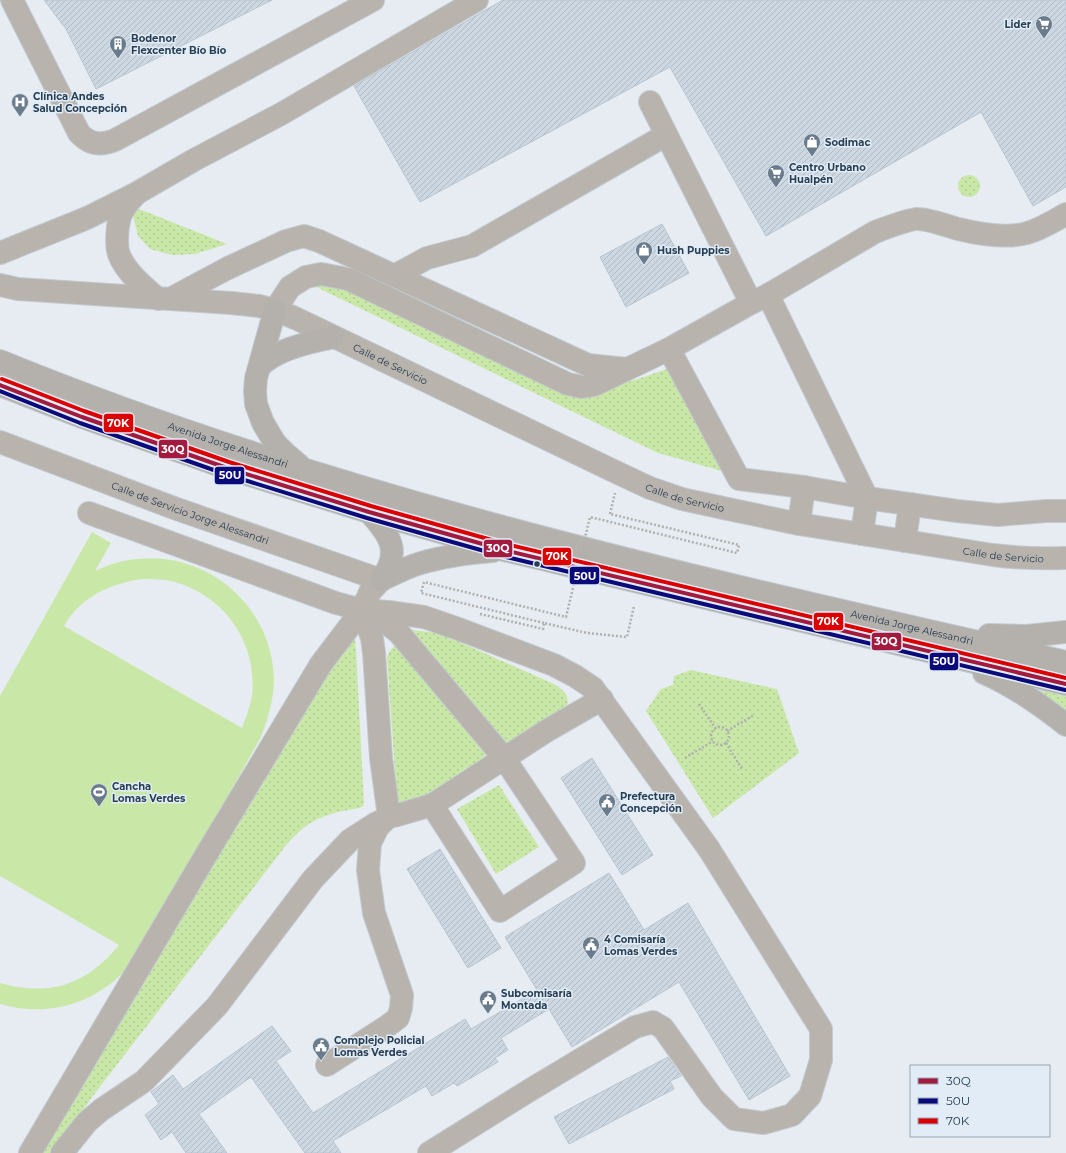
<svg xmlns="http://www.w3.org/2000/svg" width="1066" height="1153" viewBox="0 0 1066 1153" font-family="Montserrat,sans-serif">
<style>
.grass{fill:url(#grass-dots)}
.garden{fill:#c9e8a8;fill-rule:evenodd}
.building{fill:url(#building-hatch);stroke:#b7c4d0}
.lines{fill:none;stroke-linecap:round;stroke-linejoin:round}
.minor-casing{stroke:#c1c9d1;stroke-width:24}
.highway-casing{stroke:#c1c9d1;stroke-width:24}
.path{stroke:#b1b0af;stroke-width:2.5;stroke-dasharray:2 2;stroke-linecap:butt}
.minor{stroke:#b9b3ad;stroke-width:22}
.highway{stroke:#b4b0ab;stroke-width:22}
.path-bridge{stroke:#b1b0af;stroke-width:2.5;stroke-dasharray:2 2;stroke-linecap:butt}
.bus-1-casing{stroke:#e1ecf7;stroke-width:7}
.bus-2-casing{stroke:#e1ecf7;stroke-width:7}
.bus-3-casing{stroke:#e1ecf7;stroke-width:7}
.bus-1{stroke:#a31a3f;stroke-width:4}
.bus-2{stroke:#0a0a7a;stroke-width:4}
.bus-3{stroke:#d00;stroke-width:4}
.bus-dot{fill:#283e53;stroke:#e1ecf7;stroke-width:1.5}
.labels{text-anchor:middle;stroke-width:3;stroke-linejoin:round;paint-order:stroke}
.poi-label{font-size:10px;font-weight:bold;fill:#283e53;stroke:#e1ecf7;text-anchor:start}
.street-label{font-size:10px;fill:#283e53;stroke:#e1ecf7}
.line-badge{stroke:#e1ecf7;stroke-width:1.5}
.badge-label{font-size:11px;text-anchor:middle;font-weight:bold;fill:#fff}
</style>
<defs>
<pattern id="grass-dots" width="8" height="8" patternUnits="userSpaceOnUse"><rect width="8" height="8" fill="#c9e8a8"/><path d="M2 2h.1M6 6h.1" fill="none" stroke="#adc893" stroke-width="1.8" stroke-linecap="round"/></pattern>
<pattern id="building-hatch" width="6" height="6" patternUnits="userSpaceOnUse"><rect width="6" height="6" fill="#cdd7e1"/><path d="M-1 1l2-2M0 6l6-6M5 7l2-2" fill="none" stroke="#b0bac3"/></pattern>
</defs>
<rect width="100%" height="100%" fill="#e6ecf2"/>
<path class="grass" d="M958 186a11 11 0 1 1 22 0a11 11 0 1 1-22 0Z
M139,209L227,244L195,254L172,255L150,249L138,236L133,215Z
M329,275L579,385L614,386L638,379L667,369L722,471L658,453L308,283Z
M410,630L430,632L446,636L554,684C562,689 568,693 568,704L564,708L507,744Z
M352,635L355,639L356,650L364,804L363,806L359,808C341,811 321,815 306,826C299,831 293,838 287,844L92,1097L74,1124L52,1153H38L349,636Z
M395,645L485,754L486,757L484,759L423,800L397,802L387,658L389,652Z
M691,670L777,689L799,753L713,818L646,711L661,689L673,685L674,676Z
M1034,689L1066,696V717Z
M499,785L539,847L496,874L457,809Z"/>
<path class="garden" d="M92,532L111,543L95,571C176,532 270,587 274,678C274,699 268,718 261,737L137,957C132,962 128,968 123,973C89,1006 45,1017 0,1004V983C50,997 86,985 119,945L0,876V696ZM142,579C153,579 165,579 175,582C225,596 258,644 252,696C250,707 246,717 242,728L64,626C81,597 109,584 142,579Z"/>
<path class="building" d="M44,0H272L96,89L66,29Z
M503,0H1066V187L1033,206L981,112L766,236L670,67L420,202L354,86Z
M662,224L689,273L626,307L600,257Z
M592,758L653,855L622,875L561,778Z
M440,849L501,948L468,968L407,869Z
M609,873L644,930L688,903L790,1076L749,1100L679,982L572,1047L549,1009L501,1038L508,1050L495,1058L498,1062L457,1086L454,1083L432,1096L426,1086L333,1141L341,1153H305L251,1077L199,1114L227,1153H186L172,1132L161,1140L145,1115L159,1104L151,1092L173,1075L183,1089L272,1026L291,1051L276,1061L313,1113L465,1019L471,1029L537,990L505,937Z
M668,1057L681,1076L670,1081L674,1089L569,1144L554,1117Z"/>
<g class="lines">
<g class="minor-casing">
<g id="minor">
<path d="M12,0L79,133C89,144 101,146 115,140L373,0"/>
<path d="M650,102L751,303"/>
<path d="M136,194C130,200 126,205 122,212C117,222 115,247 120,257C128,274 144,287 158,299"/>
<path d="M0,253L87,218L137,193L194,160L281,114L477,0"/>
<path d="M394,276L427,258L472,246L666,135"/>
<path id="s1" d="M0,285L18,289L231,303L259,306L275,310L295,318L620,474L650,488L682,499L728,509L799,524L993,555C1017,558 1041,559 1066,558"/>
<path d="M768,295L867,498L862,534"/>
<path d="M170,299L228,268L286,241L304,236L319,241L588,365L627,369"/>
<path d="M275,310L290,287L306,277L321,274L348,279L568,384L582,387L594,385L669,349L751,303L768,295L875,232C888,227 903,221 916,219C927,218 947,226 958,229C979,234 1006,239 1027,233C1041,229 1054,221 1066,214"/>
<path d="M669,349L739,479L804,487L867,498L957,511L998,515L1046,511H1066"/>
<path id="s2" d="M0,442L174,508L381,580L370,592L362,610L321,664L203,860L30,1153"/>
<path d="M89,513L336,603L362,610L382,619L399,633L504,758L574,863L500,911L432,805"/>
<path d="M799,524L804,487"/>
<path d="M905,541L910,504"/>
<path d="M362,610L389,612L424,617L456,628L554,665L575,676L593,688L709,849L821,1029V1060L810,1096L792,1115L764,1123L734,1119L712,1097L663,1028L653,1022L635,1027L530,1090L429,1153"/>
<path d="M362,610L372,638L374,653L381,758L389,817"/>
<path d="M327,1065L386,1027L398,1018L401,1008L402,995L374,913L368,870L370,843L378,827L385,820"/>
<path d="M62,1153L87,1122L101,1110L144,1081L217,1006L313,879L350,840L375,824L389,817L401,814L432,805L548,730L602,699"/>
</g>
</g>
<g class="highway-casing">
<g id="highway">
<path d="M275,310L256,378L255,391L256,404L263,423L275,443L285,453L299,465"/>
<path id="s3" d="M0,361C343,501 706,580 1066,662"/>
<path d="M260,366C279,348 309,343 333,337"/>
<path d="M0,385L82,417L227,468L369,512L504,550L1066,684"/>
<path d="M369,512C390,535 402,552 381,580"/>
<path d="M381,580C394,574 407,567 421,563C444,556 469,553 493,551"/>
<path d="M989,635L1027,636L1066,632"/>
<path d="M984,673C1014,686 1041,705 1066,725"/>
</g>
</g>
<path class="path" d="M610,514L615,493
M480,614L543,629L544,623L587,633L627,637L634,606
M699,704L716,729
M711 736a9 9 0 1 1 18 0a9 9 0 1 1-18 0Z
M727,731L754,715
M726,743L742,769
M685,758L713,741"/>
<use href="#minor" class="minor"/>
<use href="#highway" class="highway"/>
<path class="path-bridge" d="M544,623L421,593L424,582L566,617L590,517L737,553L739,545L610,514"/>
<g class="bus-1-casing">
<path id="bus-1" d="M0,385L82,417L227,468L369,512L504,550L1066,684"/>
</g>
<g class="bus-2-casing">
<path id="bus-2" d="M0,391L80,423L225,474L367,518L502,556L1065,690"/>
</g>
<g class="bus-3-casing">
<path id="bus-3" d="M2,379L84,411L229,462L371,506L506,544L1066,678"/>
</g>
<use href="#bus-1" class="bus-1"/>
<use href="#bus-2" class="bus-2"/>
<use href="#bus-3" class="bus-3"/>
</g>
<defs>
<g id="supermarket-pin" transform="scale(0.9)"><path d="M0 17L-7.5 6A9.5 9.5 0 1 1 7.5 6Z" fill="#6a7b8b" stroke="#e1ecf7"/><path d="M-6-5.5h2.5l.6 2H6L4.5 2H-2.5L-4.4-4H-6ZM-1.5 3.2a1.3 1.3 0 1 0 .1 0ZM3 3.2a1.3 1.3 0 1 0 .1 0Z" fill="#fff"/></g>
<g id="building-pin" transform="scale(0.9)"><path d="M0 17L-7.5 6A9.5 9.5 0 1 1 7.5 6Z" fill="#6a7b8b" stroke="#e1ecf7"/><path d="M-4-6H4V6H1V3H-1V6H-4ZM-2.5-4.3h1.7v1.8h-1.7ZM.8-4.3h1.7v1.8H.8ZM-2.5-1h1.7V.8h-1.7ZM.8-1h1.7V.8H.8Z" fill="#fff"/></g>
<g id="hospital-pin" transform="scale(0.9)"><path d="M0 17L-7.5 6A9.5 9.5 0 1 1 7.5 6Z" fill="#6a7b8b" stroke="#e1ecf7"/><path d="M-5-5h3v3.5h4V-5h3V5h-3V1.5h-4V5h-3Z" fill="#fff"/></g>
<g id="shop-pin" transform="scale(0.9)"><path d="M0 17L-7.5 6A9.5 9.5 0 1 1 7.5 6Z" fill="#6a7b8b" stroke="#e1ecf7"/><path d="M-5-2.5h2.3a2.7 3.5 0 0 1 5.4 0H5L5.5 6h-11ZM-1.5-2.5h3a1.5 2.3 0 0 0-3 0Z" fill="#fff"/></g>
<g id="stadium-pin" transform="scale(0.9)"><path d="M0 17L-7.5 6A9.5 9.5 0 1 1 7.5 6Z" fill="#6a7b8b" stroke="#e1ecf7"/><path d="M0-5a6.5 5 0 1 0 0 10a6.5 5 0 1 0 0-10ZM-3.5-1.8h7v3.6h-7Z" fill="#fff"/></g>
<g id="civic-pin" transform="scale(0.9)"><path d="M0 17L-7.5 6A9.5 9.5 0 1 1 7.5 6Z" fill="#6a7b8b" stroke="#e1ecf7"/><path d="M-.6-6.5H3V-4.5H.6V-3L4-1V1h2V6H-6V1h2V-1L-.6-3ZM-1.2 2.5V6h2.4V2.5Z" fill="#fff"/></g>
</defs>
<g fill-rule="evenodd">
<use href="#supermarket-pin" x="1044" y="24"/>
<use href="#building-pin" x="118" y="44"/>
<use href="#hospital-pin" x="20" y="102"/>
<use href="#shop-pin" x="812" y="142"/>
<use href="#supermarket-pin" x="776" y="173"/>
<use href="#shop-pin" x="644" y="250"/>
<use href="#stadium-pin" x="99" y="792"/>
<use href="#civic-pin" x="607" y="802"/>
<use href="#civic-pin" x="591" y="945"/>
<use href="#civic-pin" x="488" y="999"/>
<use href="#civic-pin" x="321" y="1046"/>
</g>
<circle class="bus-dot" cx="537" cy="564" r="3.5"/>
<g class="labels">
<g class="poi-label">
<text x="1031" y="28" text-anchor="end">Lider</text>
<text x="131" y="42">Bodenor<tspan x="131" dy="12">Flexcenter Bío Bío</tspan></text>
<text x="33" y="100">Clínica Andes<tspan x="33" dy="12">Salud Concepción</tspan></text>
<text x="825" y="146">Sodimac</text>
<text x="789" y="171">Centro Urbano<tspan x="789" dy="12">Hualpén</tspan></text>
<text x="657" y="254">Hush Puppies</text>
<text x="112" y="790">Cancha<tspan x="112" dy="12">Lomas Verdes</tspan></text>
<text x="620" y="800">Prefectura<tspan x="620" dy="12">Concepción</tspan></text>
<text x="604" y="943">4 Comisaría<tspan x="604" dy="12">Lomas Verdes</tspan></text>
<text x="501" y="997">Subcomisaría<tspan x="501" dy="12">Montada</tspan></text>
<text x="334" y="1044">Complejo Policial<tspan x="334" dy="12">Lomas Verdes</tspan></text>
</g>
<g class="street-label">
<text dy="4" stroke="none"><textPath href="#s1" startOffset="404">Calle de Servicio</textPath></text>
<text dy="4" stroke="none"><textPath href="#s3" startOffset="243">Avenida Jorge Alessandri</textPath></text>
<text dy="4" stroke="none"><textPath href="#s1" startOffset="728">Calle de Servicio</textPath></text>
<text dy="4" stroke="none"><textPath href="#s2" startOffset="203">Calle de Servicio Jorge Alessandri</textPath></text>
<text dy="4" stroke="none"><textPath href="#s1" startOffset="1052">Calle de Servicio</textPath></text>
<text dy="4" stroke="none"><textPath href="#s3" startOffset="951">Avenida Jorge Alessandri</textPath></text>
</g>
</g>
<g class="line-badge">
<rect x="103" y="413" width="31" height="20" rx="4" fill="#d00"/>
<rect x="158" y="439" width="30" height="20" rx="4" fill="#a31a3f"/>
<rect x="214" y="466" width="31" height="19" rx="4" fill="#0a0a7a"/>
<rect x="483" y="539" width="30" height="19" rx="4" fill="#a31a3f"/>
<rect x="542" y="547" width="30" height="19" rx="4" fill="#d00"/>
<rect x="569" y="566" width="31" height="19" rx="4" fill="#0a0a7a"/>
<rect x="813" y="612" width="31" height="19" rx="4" fill="#d00"/>
<rect x="871" y="632" width="31" height="19" rx="4" fill="#a31a3f"/>
<rect x="929" y="652" width="30" height="19" rx="4" fill="#0a0a7a"/>
</g>
<g class="badge-label">
<text x="118" y="427">70K</text>
<text x="173" y="453">30Q</text>
<text x="230" y="479">50U</text>
<text x="498" y="552">30Q</text>
<text x="557" y="560">70K</text>
<text x="585" y="580">50U</text>
<text x="828" y="625">70K</text>
<text x="886" y="645">30Q</text>
<text x="944" y="665">50U</text>
</g>
<rect x="910" y="1065" width="140" height="72" fill="#e1ecf7" stroke="#97a6b5"/>
<rect x="918" y="1078" width="20" height="6" fill="#a31a3f" stroke="#97a6b5"/>
<text x="946" y="1085" font-size="12" fill="#283e53">30Q</text>
<rect x="918" y="1098" width="20" height="6" fill="#0a0a7a" stroke="#97a6b5"/>
<text x="946" y="1105" font-size="12" fill="#283e53">50U</text>
<rect x="918" y="1118" width="20" height="6" fill="#dd0000" stroke="#97a6b5"/>
<text x="946" y="1125" font-size="12" fill="#283e53">70K</text>
</svg>
